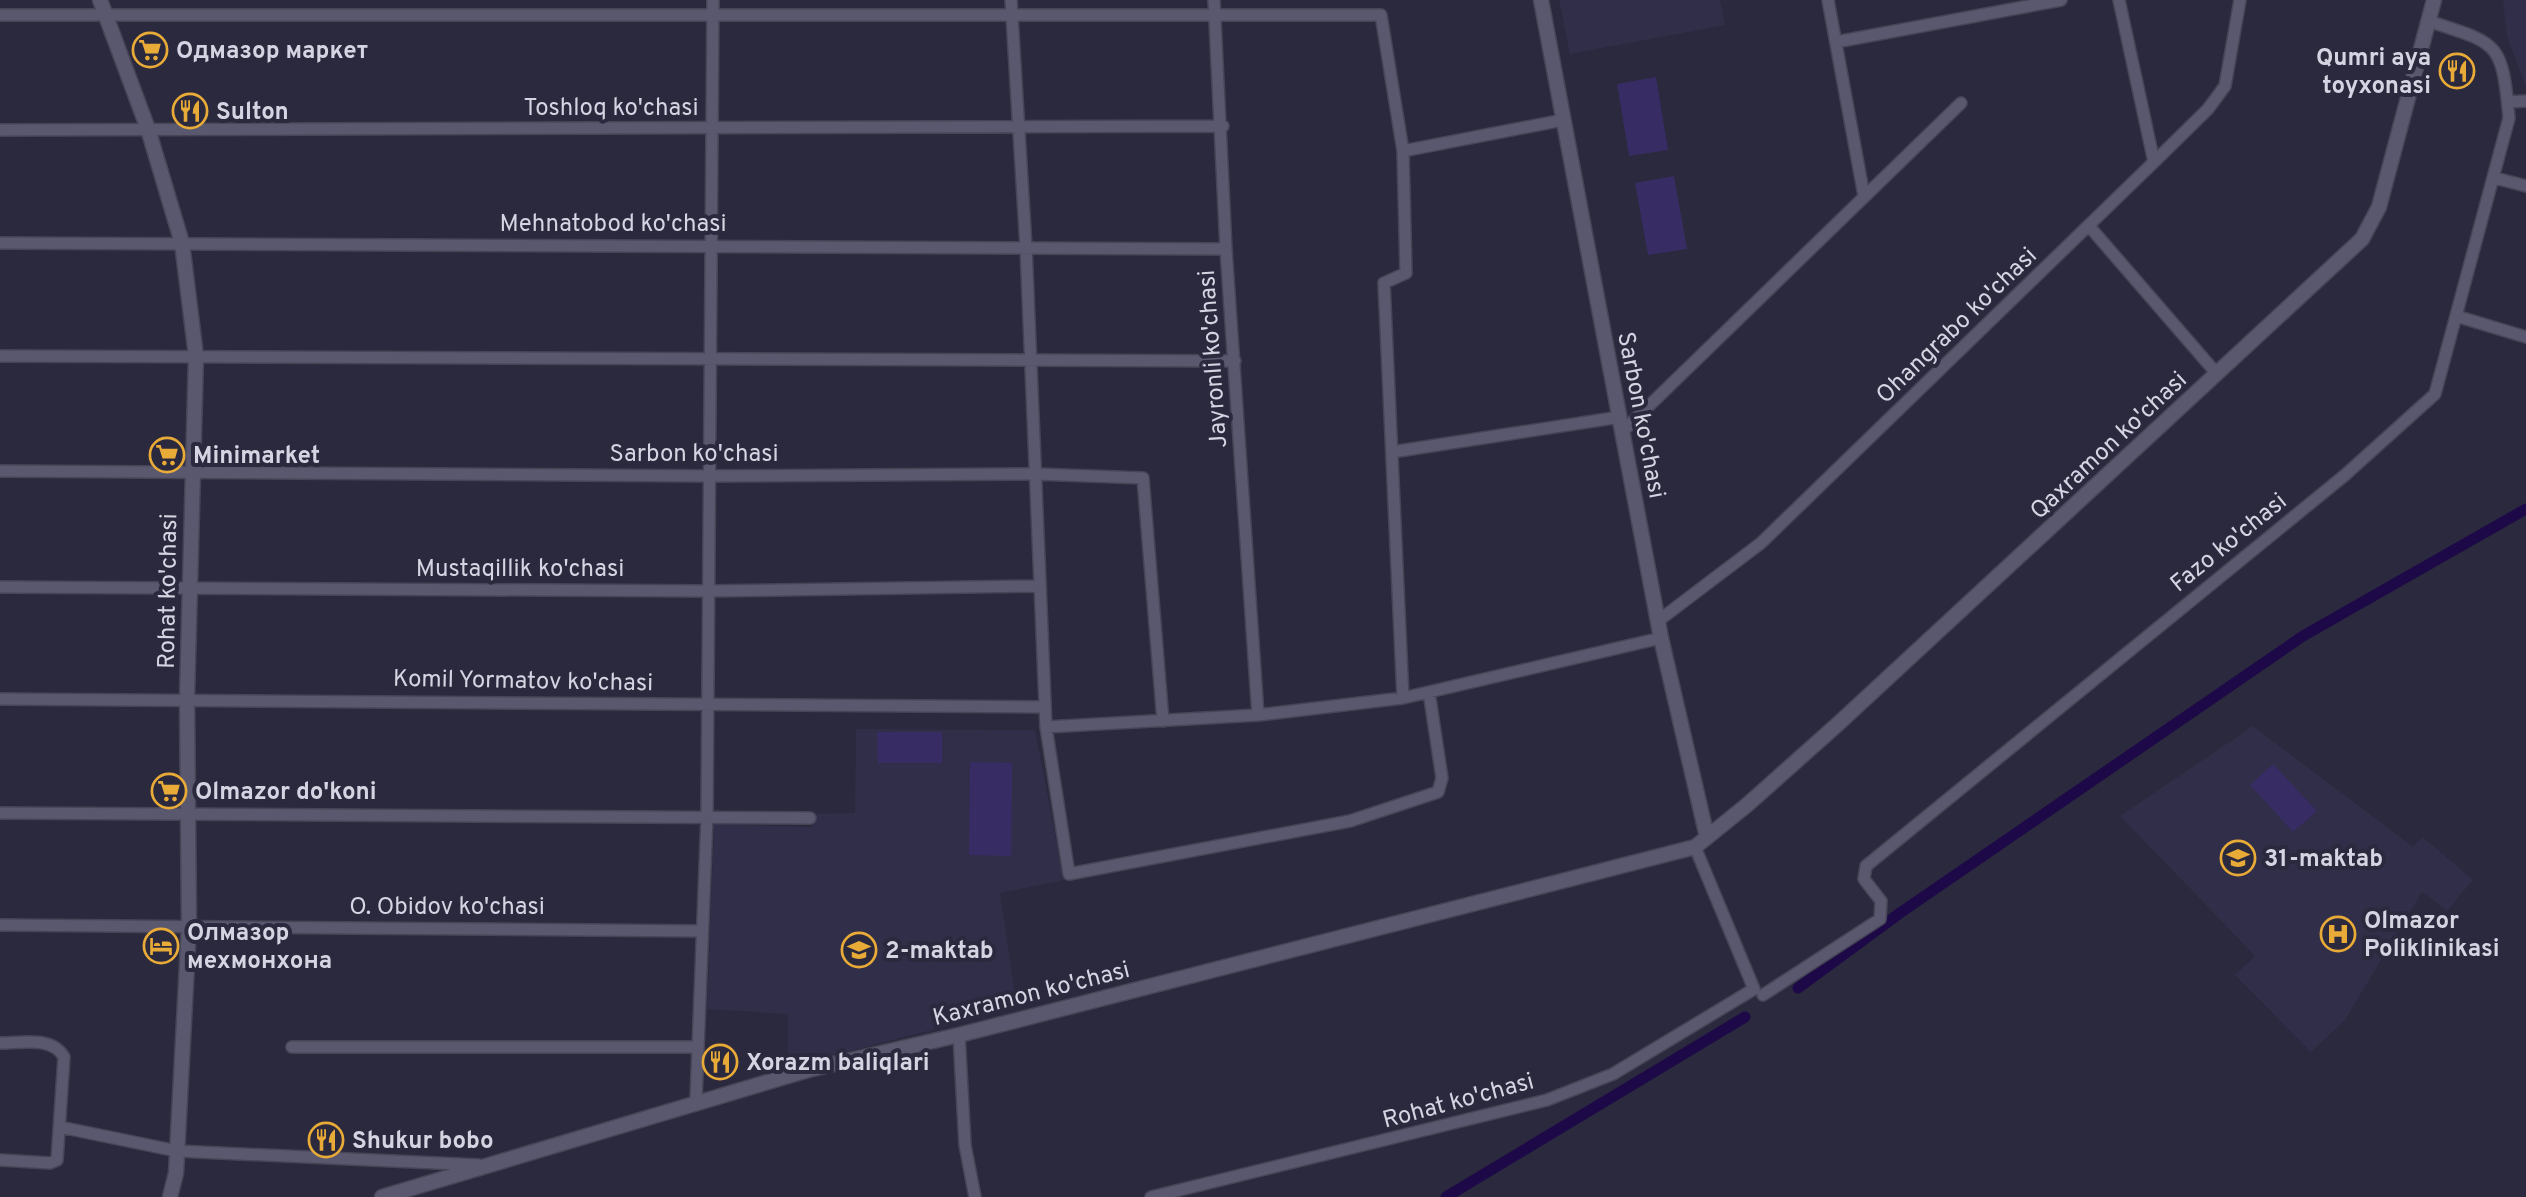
<svg xmlns="http://www.w3.org/2000/svg" width="2526" height="1197" viewBox="0 0 2526 1197" font-family="Overpass,sans-serif">
<style>
.built{fill:#312e49}
.green{fill:#372d64}
.lines{fill:none;stroke-linecap:round;stroke-linejoin:round}
.canal{stroke:#1d0948;stroke-width:11}
.minor-casing{stroke:#464455;stroke-width:14}
.tertiary-casing{stroke:#464455;stroke-width:17}
.minor{stroke:#5a586f;stroke-width:11}
.tertiary{stroke:#5a586f;stroke-width:14}
.labels{text-anchor:middle;stroke-width:8;stroke-linejoin:round;paint-order:stroke}
.poi-label{font-size:24px;font-weight:bold;fill:#d5d4e2;stroke:#2b293d;text-anchor:start}
.street-label{font-size:24px;fill:#d5d4e2;stroke:#2b293d}
</style>
<rect width="100%" height="100%" fill="#2b293d"/>
<path class="built" d="M1559,0H1720L1725,25L1570,54Z
M2503,0H2526V87L2507,36Z
M2253,726L2413,847L2423,837L2473,880L2447,911L2422,892L2345,1020L2311,1052L2235,975L2255,956L2120,816Z
M856,729L1035,730L1064,880L1000,893L1017,1008L788,1067V1014L707,1009L714,824L812,827L811,814L855,813Z"/>
<path class="green" d="M1656,77L1668,150L1629,156L1617,84Z
M1674,176L1687,249L1648,255L1635,183Z
M877,732H942V763H878Z
M970,762L1012,763L1011,856L969,855Z
M2273,764L2317,811L2293,832L2250,785Z"/>
<g class="lines">
<path class="canal" d="M1798,988L1900,913L2303,636L2526,509
M1446,1197L1745,1017"/>
<g class="minor-casing">
<path id="minor" d="M1011,0L1026,247L1046,727L1069,874L1350,821L1438,792L1442,778L1429,692
M1214,0L1226,249L1258,715
M1828,0L1864,196
M0,15H1381L1403,151L1406,273L1384,283L1403,698
M1836,42L2061,0
M2508,102L2526,101
M0,130L1223,126
M1403,151L1563,120
M2154,162L2208,109L2225,86L2240,0
M2495,178L2526,186
M2089,226L2217,374
M0,243L1226,249
M2456,316L2526,337
M0,356L1235,361
M1623,431L1961,103
M1392,452L1620,417
M0,471L709,476L1036,474L1143,478L1163,721
M0,587L707,591L1039,586
M1658,621L1761,543L2154,162L2119,0
M0,699L1045,707
M1046,727L1258,715L1403,698L1661,638
M0,813L810,818
M0,925L701,931
M1763,995L1880,919L1881,901L1864,879L1866,866L2345,475L2435,394L2509,118C2502,41 2499,44 2428,21
M959,1035L965,1145L975,1197
M0,1043C22,1043 52,1036 64,1057L57,1160L50,1163L0,1160
M292,1047H697
M696,1100L707,816L713,0
M60,1127L177,1151L479,1165
M1151,1197L1547,1100L1613,1074L1754,989L1695,847"/>
</g>
<g class="tertiary-casing">
<path id="tertiary" d="M100,0L148,129L182,243L196,356L187,698L189,926L176,1173L170,1197
M1541,0L1661,638L1707,837
M382,1197L808,1070L959,1035L1695,847L1747,805L1839,723L2362,239L2379,207L2434,0"/>
</g>
<use href="#minor" class="minor"/>
<use href="#tertiary" class="tertiary"/>
</g>
<defs>
<g id="supermarket-ring" transform="scale(1.8)"><circle r="9.5" fill="#2b293d" stroke="#e9ab38" stroke-width="1.5"/><path d="M-6-5.5h2.5l.6 2H6L4.5 2H-2.5L-4.4-4H-6ZM-1.5 3.2a1.3 1.3 0 1 0 .1 0ZM3 3.2a1.3 1.3 0 1 0 .1 0Z" fill="#e9ab38"/></g>
<g id="restaurant-ring" transform="scale(1.8)"><circle r="9.5" fill="#2b293d" stroke="#e9ab38" stroke-width="1.5"/><path d="M-5-6h1v4h1v-4h1v4h1v-4h1v5L-1.5 .5V6h-2V.5L-5-1ZM5-6V6H3V1.5H1.5Q1.5-4 5-6Z" fill="#e9ab38"/></g>
<g id="school-ring" transform="scale(1.8)"><circle r="9.5" fill="#2b293d" stroke="#e9ab38" stroke-width="1.5"/><path d="M0-5L7-2L0 1L-7-2ZM-4 1L0 2.5L4 1V4Q0 6-4 4Z" fill="#e9ab38"/></g>
<g id="hospital-ring" transform="scale(1.8)"><circle r="9.5" fill="#2b293d" stroke="#e9ab38" stroke-width="1.5"/><path d="M-5-5h3v3.5h4V-5h3V5h-3V1.5h-4V5h-3Z" fill="#e9ab38"/></g>
<g id="hotel-ring" transform="scale(1.8)"><circle r="9.5" fill="#2b293d" stroke="#e9ab38" stroke-width="1.5"/><path d="M-6-4.5h1.5V1H6V5H4.5V3h-9V5H-6ZM-4 0a1.8 1.8 0 1 1 3.6 0ZM.5 0V-2.5h3Q6-2.5 6 0Z" fill="#e9ab38"/></g>
</defs>
<g fill-rule="evenodd">
<use href="#supermarket-ring" x="150" y="50"/>
<use href="#restaurant-ring" x="2457" y="71"/>
<use href="#restaurant-ring" x="190" y="111"/>
<use href="#supermarket-ring" x="167" y="455"/>
<use href="#supermarket-ring" x="169" y="791"/>
<use href="#school-ring" x="2238" y="858"/>
<use href="#hospital-ring" x="2338" y="934"/>
<use href="#hotel-ring" x="161" y="946"/>
<use href="#school-ring" x="859" y="950"/>
<use href="#restaurant-ring" x="720" y="1062"/>
<use href="#restaurant-ring" x="326" y="1140"/>
</g>
<g class="labels">
<g class="poi-label">
<text x="176" y="58">Одмазор маркет</text>
<text x="2431" y="65" text-anchor="end">Qumri aya<tspan x="2431" dy="28">toyxonasi</tspan></text>
<text x="216" y="119">Sulton</text>
<text x="193" y="463">Minimarket</text>
<text x="195" y="799">Olmazor do'koni</text>
<text x="2264" y="866">31-maktab</text>
<text x="2364" y="928">Olmazor<tspan x="2364" dy="28">Poliklinikasi</tspan></text>
<text x="187" y="940">Олмазор<tspan x="187" dy="28">мехмонхона</tspan></text>
<text x="885" y="958">2-maktab</text>
<text x="746" y="1070">Xorazm baliqlari</text>
<text x="352" y="1148">Shukur bobo</text>
</g>
<g class="street-label">
<text x="611" y="115">Toshloq ko'chasi</text>
<text x="613" y="231">Mehnatobod ko'chasi</text>
<text transform="translate(1956 325) rotate(-44)" y="8">Ohangrabo ko'chasi</text>
<text transform="translate(1212 359) rotate(-94)" y="8">Jayronli ko'chasi</text>
<text transform="translate(1642 415) rotate(79)" y="8">Sarbon ko'chasi</text>
<text transform="translate(2108 445) rotate(-43)" y="8">Qaxramon ko'chasi</text>
<text x="694" y="461">Sarbon ko'chasi</text>
<text transform="translate(2228 542) rotate(-39)" y="8">Fazo ko'chasi</text>
<text x="520" y="576">Mustaqillik ko'chasi</text>
<text transform="translate(167 591) rotate(-89)" y="8">Rohat ko'chasi</text>
<text transform="translate(523 680) rotate(1)" y="8">Komil Yormatov ko'chasi</text>
<text x="447" y="914">O. Obidov ko'chasi</text>
<text transform="translate(1031 993) rotate(-14)" y="8">Kaxramon ko'chasi</text>
<text transform="translate(1458 1100) rotate(-15)" y="8">Rohat ko'chasi</text>
</g>
</g>
</svg>
